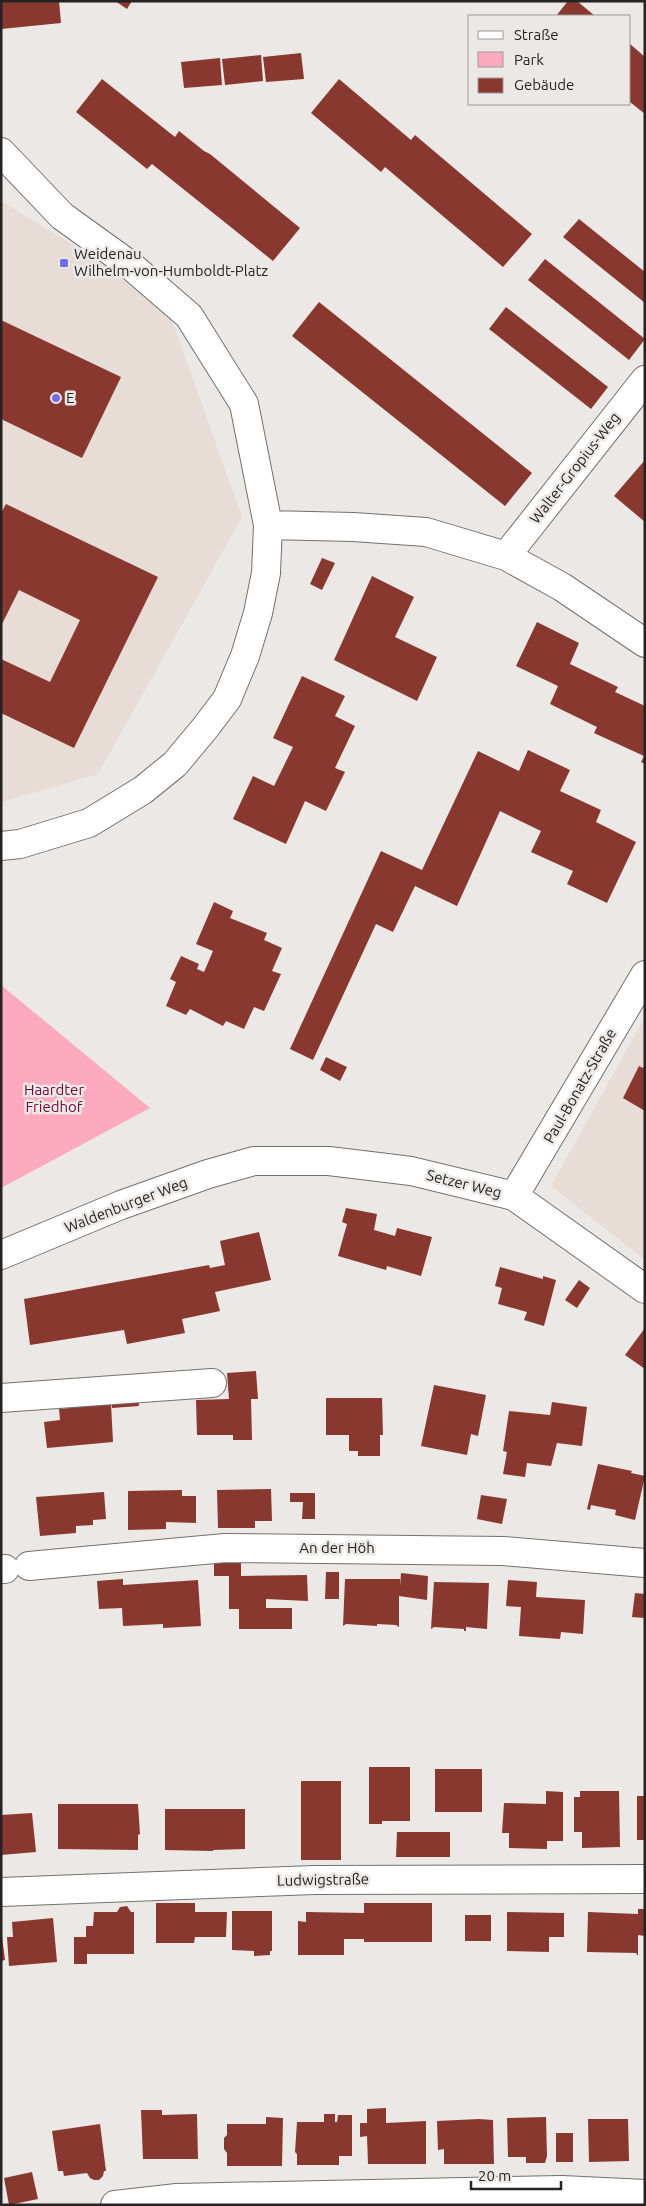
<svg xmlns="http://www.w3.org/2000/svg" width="646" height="2206" viewBox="0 0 646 2206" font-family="Ubuntu,sans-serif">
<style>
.built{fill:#e7dcd6}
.green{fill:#fdaac0}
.building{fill:#89382f}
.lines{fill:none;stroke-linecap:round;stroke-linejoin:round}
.street-casing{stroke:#73706f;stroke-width:30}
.street{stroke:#fff;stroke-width:28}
.poi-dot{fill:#746ce6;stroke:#ebe8e6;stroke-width:2}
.labels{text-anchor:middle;stroke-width:5;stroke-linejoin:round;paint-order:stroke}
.poi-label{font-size:15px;fill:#252323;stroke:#ebe8e6;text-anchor:start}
.street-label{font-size:15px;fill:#252323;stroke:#ebe8e6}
.park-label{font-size:15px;fill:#750739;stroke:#ebe8e6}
</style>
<rect width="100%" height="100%" fill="#ebe8e6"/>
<path class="built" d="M1,201L165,301L242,517L98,774L1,802Z
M645,1017V1260L551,1186Z"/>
<path class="green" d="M1,985L150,1108L1,1188Z"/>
<path class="building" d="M1,1H59L61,23L1,29Z
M115,1H132L127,9Z
M568,1H577L595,16H556Z
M630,44L645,57V114L630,102Z
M301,53L304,79L266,82L263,57Z
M261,55L263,81L225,85L222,59Z
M220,58L222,85L184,88L181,62Z
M102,79L175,137L179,131L204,151L210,154L300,228L273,261L152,164L147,169L76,112Z
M339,79L411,140L415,135L532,234L503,267L385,167L381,172L311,113Z
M579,219L645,272V303L563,237Z
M545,259L645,339L629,360L528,280Z
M319,302L532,473L505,506L292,336Z
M506,307L608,387L591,409L489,329Z
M1,320L121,377L82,458L1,419Z
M645,460V522L614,496Z
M6,504L158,577L74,748L1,713V659L50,682L80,620L19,590L1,626V513Z
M322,558L335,563L322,590L310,584Z
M372,576L414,597L395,637L437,657L417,701L334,660Z
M537,622L579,643L570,664L618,687L615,692L645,706V764L641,762L644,756L594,733L597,727L550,704L558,686L516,666Z
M302,676L345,696L335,716L355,726L335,768L345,772L326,811L305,801L286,844L233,819L253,776L274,786L293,747L273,738Z
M528,750L570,770L560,791L601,810L596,822L636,842L607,903L567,884L573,871L531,852L541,831L500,811L457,906L415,886L393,932L376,924L313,1060L290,1049L381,851L422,870L478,751L519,771Z
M214,902L233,911L230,918L267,933L264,940L282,948L272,971L281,974L264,1011L254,1007L244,1029L226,1021L223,1026L190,1009L186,1015L166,1006L176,982L170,979L181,956L199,964L197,969L204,972L213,951L196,944Z
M326,1057L347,1067L340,1081L320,1070Z
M645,1064V1111L623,1098L639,1066L643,1068Z
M346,1208L377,1214L374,1230L395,1236L397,1228L432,1237L421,1276L387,1266L386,1270L338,1256L347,1224L342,1222Z
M259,1232L271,1280L215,1292L220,1311L182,1319L185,1333L127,1344L124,1330L30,1345L24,1299L209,1265L210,1268L225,1265L220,1241Z
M500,1267L543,1279V1276L556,1280L544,1326L524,1320L527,1312L498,1304L502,1288L495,1286Z
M579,1280L590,1288L577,1308L565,1300Z
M645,1328V1369L625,1355Z
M256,1371L258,1399H251L252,1440H233V1435H197L196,1400L229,1399L227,1373Z
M434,1385L486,1395L478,1436L471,1434L467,1455L421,1446Z
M138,1394L139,1406L112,1408L111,1395Z
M326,1398H382L383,1435H380V1456H358V1451H349V1435H326Z
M552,1402L587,1407L582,1446L557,1443L551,1466L527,1463L525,1477L503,1474L507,1452L503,1451L509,1411L550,1415Z
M111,1404L113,1442L47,1448L44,1422L60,1420L59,1409Z
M598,1464L632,1471L631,1473L645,1476L635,1520L615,1515L616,1510L591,1505L590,1510L587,1509Z
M271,1489L272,1521H255V1528H218L217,1490Z
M182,1490V1496H196V1523L166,1522V1529L128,1530V1491Z
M104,1492L106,1519L93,1520V1525L76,1526V1533L40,1536L36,1497Z
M290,1493H315V1519H302L303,1502H290Z
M481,1495L507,1499L502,1524L477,1519Z
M241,1562V1576L307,1575L308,1601L266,1599V1608H292V1629H239V1609H229V1576H214V1563Z
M326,1572H339V1599H325Z
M401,1573L428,1576L427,1600L399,1596V1627L396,1625L377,1624V1626L346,1624L343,1626L345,1579H400V1586Z
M123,1579V1585L198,1580L201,1626L163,1628V1624L123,1626L122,1608L99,1609L97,1581Z
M508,1580L537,1582L536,1597L585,1600L583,1634L561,1632L560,1639L519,1636L521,1607L506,1606Z
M434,1582L489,1583L487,1629L466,1627V1631H464V1629L434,1627L431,1629Z
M635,1593L645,1594V1618L632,1617Z
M369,1767H410V1821H382V1824H369Z
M435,1769H482V1812H435Z
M301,1781H341V1860H301Z
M546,1791L563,1792V1841H547V1849L509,1848V1833H502L504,1803L546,1804Z
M580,1791H619L620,1847L582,1848V1832H574V1797H580Z
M637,1796H645V1840H637Z
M58,1804H138L140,1834L138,1835V1850L58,1849Z
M165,1809H245V1849L213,1850V1851L165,1850Z
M32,1813L36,1852L1,1855V1815Z
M397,1832H450V1857H396Z
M156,1903H195V1912H227L226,1937H195L194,1943H156Z
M364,1903H432V1942H364V1939H344V1955H298V1921L306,1922V1912L364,1913Z
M127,1906L131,1912H134V1954H87V1964H74V1937H86V1926H93L94,1912H117L120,1907Z
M638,1909H645V1936L638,1935V1956L636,1953L587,1952L588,1912L638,1914Z
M232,1911H272V1951H270V1955L254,1956V1951L232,1950Z
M507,1912L564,1913V1937H549V1952L507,1951Z
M465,1915H491V1941H465Z
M53,1918L57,1962L9,1966L7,1937H13L12,1922Z
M1,1929L5,1960L1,1961Z
M386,2108V2123L426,2121V2164H368L367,2136L360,2137V2123H367V2109Z
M141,2110H162V2115L197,2114L198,2159H143Z
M324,2114H335V2122H337L338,2115H352V2156H339V2165H297V2154L295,2152L297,2122H324Z
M266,2117L283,2118L282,2166H227V2153L224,2149V2138L227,2135V2124H266Z
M546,2117L547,2156L545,2163H526V2157H508L507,2118Z
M479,2119L493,2120L494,2164H444V2149L438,2150L437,2121Z
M588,2119H628L629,2161L589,2162Z
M100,2124L106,2171H104L103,2176L99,2180H94L90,2178L87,2173L64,2176L63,2171H58L52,2131Z
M556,2133H573V2162H556Z
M32,2172L38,2199L9,2205L4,2178Z"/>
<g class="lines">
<g class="street-casing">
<path id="street" d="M1,152L62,216L130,265L189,316L244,404L268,525L266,573L258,613L245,656L227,699L205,728L175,764L143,790L89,823L20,844L1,846
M268,525L353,527L426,532L506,556L562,587L645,643
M506,556L645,380
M514,1196L645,975
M1,1255L121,1205L208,1174L254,1161H329L411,1171L514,1196L645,1289
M1,1398L212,1383
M29,1566L225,1548L503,1551L645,1563
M1,1569H5
M1,1892L315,1880L645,1879
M115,2205L177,2198L562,2190L645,2194"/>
</g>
<use href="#street" class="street"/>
</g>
<g class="poi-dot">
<rect x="59" y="258" width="10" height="10" rx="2.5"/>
<circle cx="56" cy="398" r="5"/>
</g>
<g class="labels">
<g class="poi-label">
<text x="74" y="259">Weidenau<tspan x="74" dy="17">Wilhelm-von-Humboldt-Platz</tspan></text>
<text x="66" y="403">E</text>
</g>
<g class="street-label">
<text transform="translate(575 468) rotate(-52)" y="5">Walter-Gropius-Weg</text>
<text transform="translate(580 1086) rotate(-60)" y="5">Paul-Bonatz-Straße</text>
<text transform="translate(464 1184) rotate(14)" y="5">Setzer Weg</text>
<text transform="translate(126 1205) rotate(-21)" y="5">Waldenburger Weg</text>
<text x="337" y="1553">An der Höh</text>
<text transform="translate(323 1880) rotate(-1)" y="5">Ludwigstraße</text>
</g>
<g class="park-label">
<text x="54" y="1095">Haardter<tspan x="54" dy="17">Friedhof</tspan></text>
</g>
</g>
<rect width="646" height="2206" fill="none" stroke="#252323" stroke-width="5"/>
<rect x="468" y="15" width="162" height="90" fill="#ebe8e6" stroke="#9c9998"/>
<rect x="478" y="31" width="25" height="8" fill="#ffffff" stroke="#9c9998"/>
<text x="514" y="40" font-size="15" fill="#252323">Straße</text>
<rect x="478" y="52" width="25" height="15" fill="#fdaac0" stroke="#9c9998"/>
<text x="514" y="65" font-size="15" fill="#252323">Park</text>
<rect x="478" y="78" width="25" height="15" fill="#89382f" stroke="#9c9998"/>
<text x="514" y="90" font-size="15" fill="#252323">Gebäude</text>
<path d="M471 2181v8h90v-8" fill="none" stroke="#252323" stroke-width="2.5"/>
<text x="478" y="2181" font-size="15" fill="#252323" stroke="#ebe8e6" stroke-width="4" paint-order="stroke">20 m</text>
</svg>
